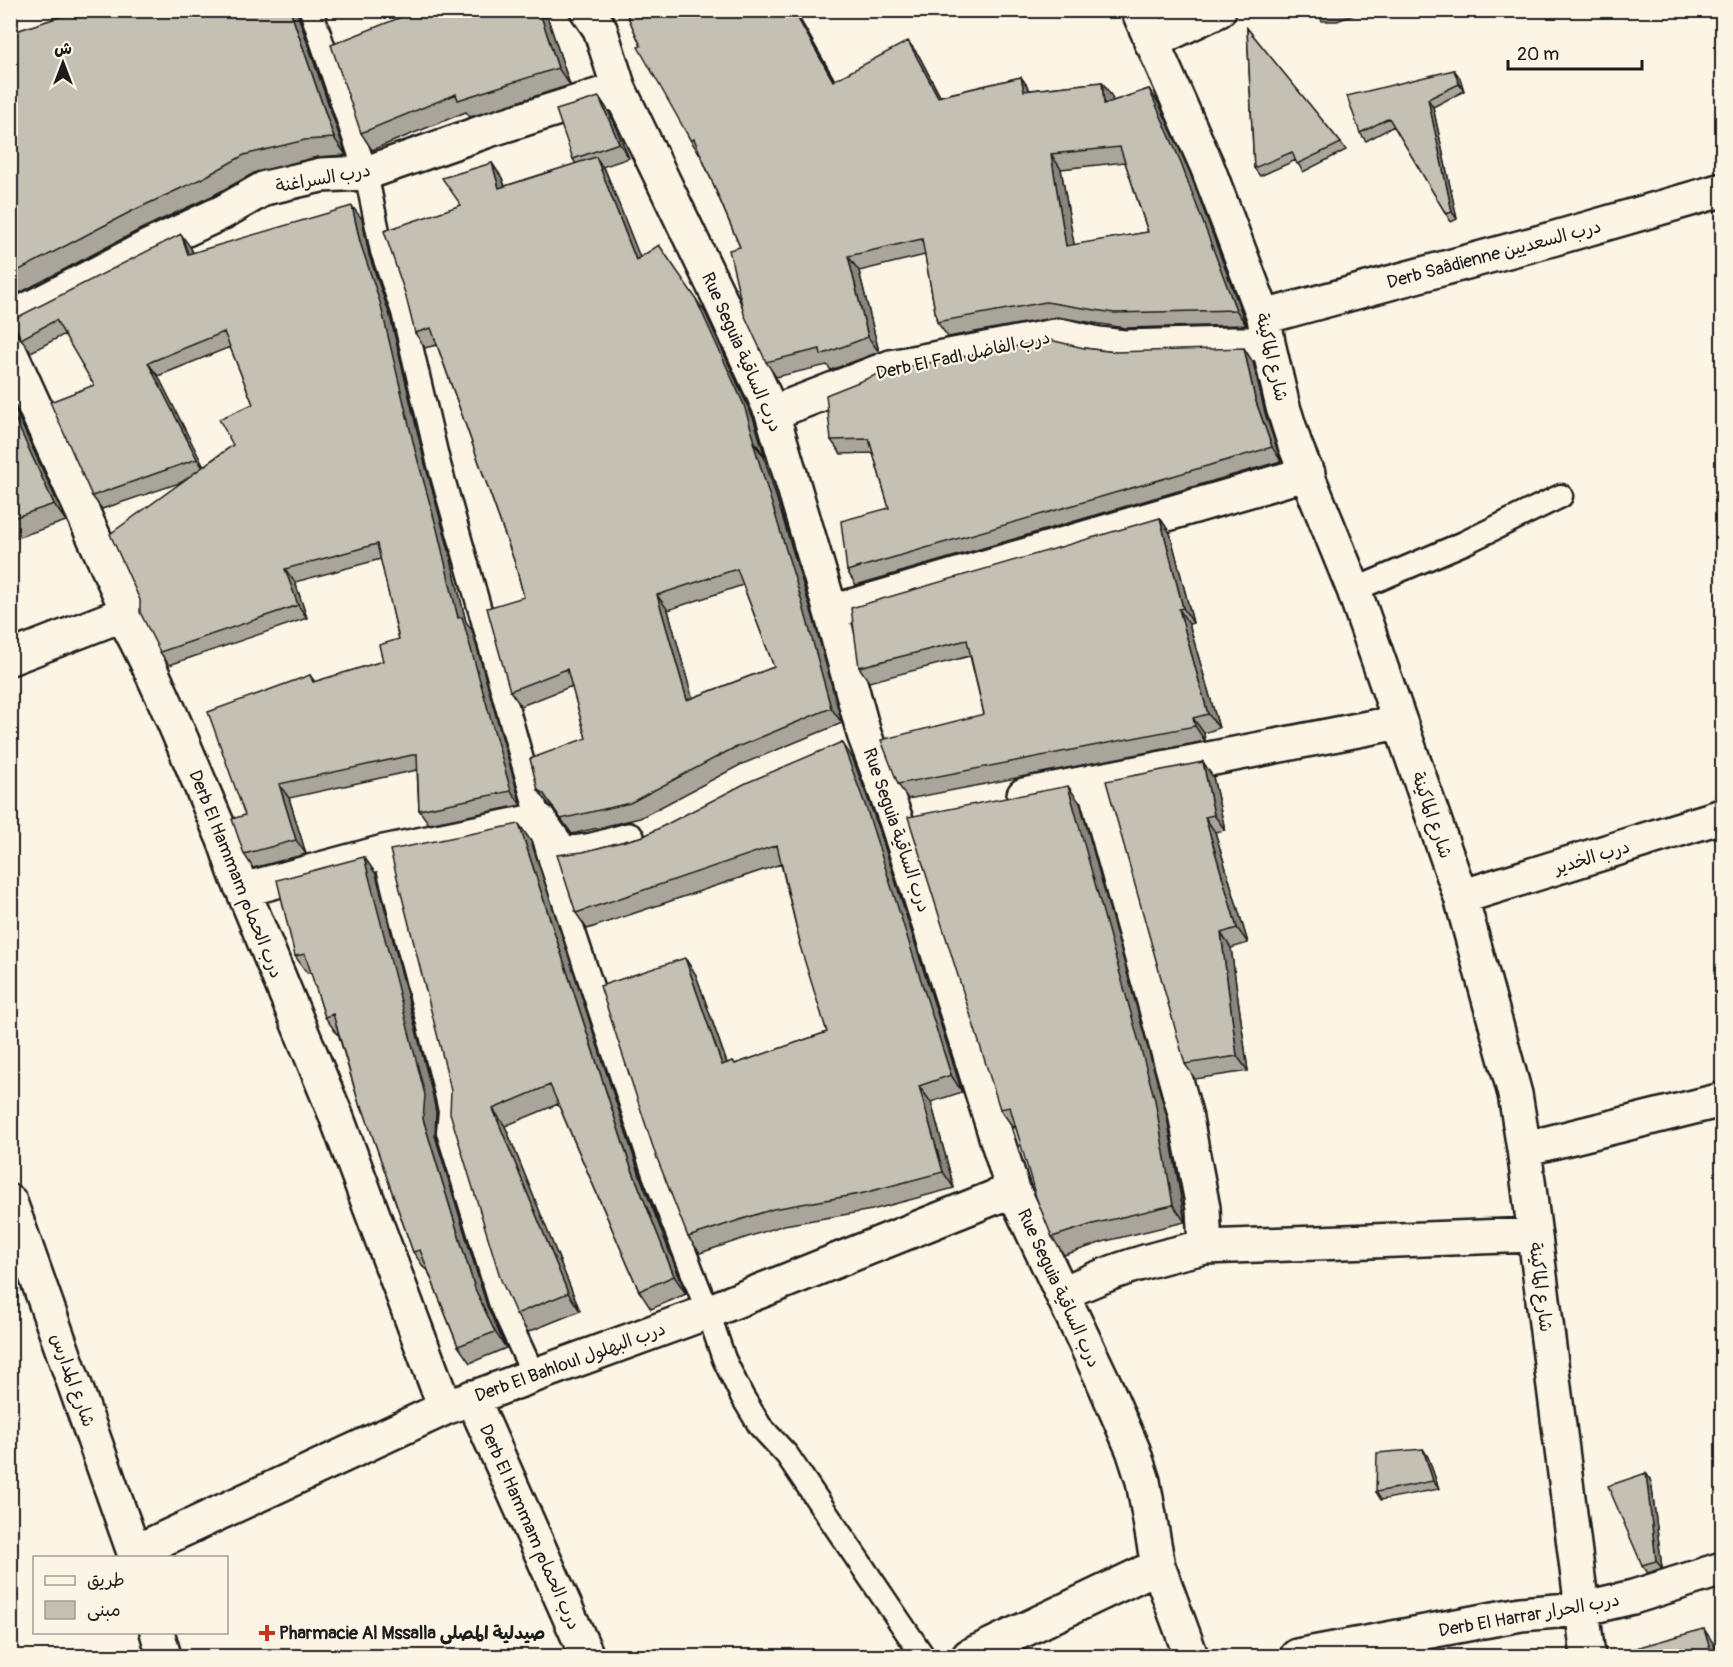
<svg xmlns="http://www.w3.org/2000/svg" width="1733" height="1667" viewBox="0 0 1733 1667" font-family="Pangolin,'Playpen Sans Arabic',sans-serif">
<style>
.lines{fill:none;stroke-linecap:round;stroke-linejoin:round}
.service-casing{stroke:#1c1c1c;stroke-width:27}
.minor-casing{stroke:#1c1c1c;stroke-width:38}
.service{stroke:#fcf5e5;stroke-width:22}
.minor{stroke:#fcf5e5;stroke-width:33}
.wall{fill:#a9a59a;stroke:#1c1c1c;stroke-width:1.5;fill-rule:evenodd}
.shaded-wall{fill:#89867d;stroke:#1c1c1c;stroke-width:1.5}
.building{fill:#c4c0b3;stroke:#1c1c1c;stroke-width:1.5;fill-rule:evenodd}
.poi-dot{fill:#c8321e;stroke:#fcf5e5;stroke-width:2}
.labels{text-anchor:middle;stroke-width:4.5;stroke-linejoin:round;paint-order:stroke}
.street-label{font-size:18px;fill:#1c1c1c;stroke:#fcf5e5}
.poi-label{font-size:18px;font-weight:bold;fill:#1c1c1c;stroke:#fcf5e5;text-anchor:start}
</style>
<rect width="100%" height="100%" fill="#fcf5e5"/>
<filter id="ink" filterUnits="userSpaceOnUse"><feTurbulence type="fractalNoise" baseFrequency=".0167" numOctaves="2"/><feDisplacementMap in="SourceGraphic" scale="12" xChannelSelector="R" yChannelSelector="G"/><feConvolveMatrix kernelMatrix="1 2 1 2 8 2 1 2 1" color-interpolation-filters="sRGB"/></filter>
<g filter="url(#ink)">
<g class="lines">
<g class="service-casing">
<path id="service" d="M311,10L366,173L382,251L403,312L438,461L551,863L654,1174L708,1312L724,1359L742,1396L760,1426L787,1455L923,1656
M1354,590L1464,543L1561,496
M384,852L446,1093L450,1111L448,1132L500,1302L534,1376"/>
</g>
<g class="minor-casing">
<path id="minor" d="M587,10L600,29L619,89L718,295L772,413L831,612L864,734L896,820L1013,1190L1105,1385L1133,1450L1143,1481L1158,1566L1191,1656
M1138,10L1207,166L1264,317L1268,343L1283,407L1295,445L1354,590L1461,897L1515,1094L1524,1149L1588,1656
M1151,42L1219,10
M1264,317L1552,239L1722,190
M10,319L150,246L223,212L265,188L321,175L366,173L489,130L619,89
M10,352L132,621L128,625C164,692 191,765 222,835C230,853 233,872 243,890L335,1113L445,1408
M772,413L891,367L1060,335L1098,344L1124,347L1268,343
M831,612L1308,473
M10,658L116,617L128,625
M1093,781L1185,1113L1203,1208L1205,1247
M1024,795L1399,722
M243,890L384,852L539,820L562,853C585,854 607,846 628,840
M1461,897L1722,816
M1524,1149L1722,1100
M10,1202L136,1558
M1062,1294C1109,1271 1153,1258 1205,1247L1535,1235
M472,1397L587,1656
M135,1552L445,1408L708,1312L1013,1190
M157,1632L164,1656
M969,1656L1158,1566
M1297,1656L1521,1614L1581,1609L1633,1597L1722,1569"/>
</g>
<use href="#service" class="service"/>
<use href="#minor" class="minor"/>
</g>
<path class="wall" d="M10,10H22L10,14Z
M81,10H296L346,155L317,157L256,172L214,195L141,229L10,298V33Z
M545,10L570,85L470,117L466,112L372,150L361,133Z
M625,10H895L896,12L797,14L835,80L919,56L940,96L1021,77L1030,90L1102,82L1112,97L1113,101L1149,89L1159,104L1190,173L1246,325L1125,328L1057,317L948,337L937,322L925,255L859,271L879,352L831,370L827,365L776,377L766,362L740,247L701,156L691,141L641,46ZM1125,162L1148,232L1074,245L1061,169Z
M1316,10H1362V12L1337,21H1322Z
M1247,28L1341,143L1346,150L1303,172L1296,160L1260,176L1254,168Z
M1454,70L1460,78L1464,91L1433,107L1457,219L1451,222L1394,126L1366,141L1360,133Z
M599,97L609,112L629,158L602,167L606,172L640,258L705,312L754,420L765,457H764L813,617L842,723L740,765L640,818L572,834L554,809L549,805L538,790L586,738L572,686L521,706L510,691L524,597L515,563L437,345L425,348L415,333L461,205L492,163L502,178L505,186L576,164L573,159ZM743,585L774,667L692,698L668,610Z
M362,219L369,255L390,316L425,464L447,543L466,622L472,630L521,805L429,824L419,810L417,770L289,798L306,854L253,868L244,854L245,815L310,675L315,682L383,661L399,639L381,559L295,582L307,618L169,665L160,652L182,482L102,509L92,496L94,385L65,334L31,352L10,324V321L191,248L193,253ZM230,347L253,404L233,445L203,466L158,376Z
M1084,348L1115,352L1253,362L1265,413L1281,461L856,585L847,571L889,508L873,453L841,454L831,440Z
M10,399L66,521L10,540Z
M1160,518L1170,533L1193,623L1189,624L1219,728L1204,733L1205,741L908,799L898,784L984,714L970,656L869,682L859,667Z
M842,742L853,759L878,826L962,1092L931,1102L954,1188L872,1210L784,1225L700,1253L688,1237L685,958L696,975L727,1063L733,1061L735,1064L827,1032L800,942L781,864L587,929L576,913L583,852L644,836Z
M1203,762L1213,777L1225,830L1215,832L1248,943L1231,948L1248,1071L1195,1079L1185,1064Z
M1080,803L1167,1117L1185,1222L1106,1241L1064,1255L1052,1237L1015,1126L1013,1127L1000,1109Z
M531,841L641,1179L686,1294L651,1309L639,1291L558,1104L505,1126L580,1311L528,1332L516,1314L451,1091Z
M364,857L376,874L433,1096L436,1112L435,1136L487,1306L506,1348L470,1363L458,1346L427,1268L425,1269L413,1252L365,1114L360,1107L338,1033L337,1034L325,1017L311,972L307,973L295,956Z
M1423,1449L1428,1457L1439,1489L1381,1500L1376,1492Z
M1646,1473L1651,1481L1662,1568L1648,1573L1642,1565Z"/>
<path class="shaded-wall" d="M290,10H296L346,155L334,138Z
M539,10H545L570,85L558,68Z
M793,10H795L797,14L843,96L833,81Z
M908,41L919,56L948,112L938,97Z
M1454,70L1460,78L1464,91L1459,84Z
M1021,77L1031,92L1024,91Z
M1102,82L1112,97L1115,119L1104,104Z
M1149,89L1159,104L1190,173L1246,325L1236,310Z
M599,97L609,112L629,158L619,143Z
M1428,99L1433,107L1457,219L1452,212Z
M1051,154L1061,169L1077,261L1066,246Z
M596,157L606,172L647,275L636,260Z
M492,163L502,178L510,203L499,188Z
M352,206L362,219L369,255L390,316L425,464L447,543L466,622L472,630L521,805L511,791L458,618L360,242Z
M181,234L191,248L198,268L188,254Z
M659,245L705,312L754,420L765,457L755,442Z
M848,256L859,271L879,352L868,337Z
M1244,348L1253,362L1265,413L1281,461L1272,447L1255,399Z
M148,363L158,376L207,473L197,459Z
M10,399L66,521L54,504L10,408Z
M753,442L764,457L813,617L842,723L831,708Z
M1160,518L1170,533L1193,623L1183,608Z
M285,569L295,582L307,618L298,605Z
M657,595L668,610L697,715L687,700Z
M1179,609L1189,624L1219,728L1208,714Z
M1193,718L1204,733L1205,741L1195,726Z
M842,742L853,759L878,826L962,1092L951,1075Z
M1203,762L1213,777L1225,830L1214,815Z
M279,784L289,798L306,854L296,840Z
M1068,786L1080,803L1167,1117L1185,1222L1173,1205Z
M1205,817L1215,832L1248,943L1237,928Z
M519,824L531,841L641,1179L686,1294L674,1276L629,1162Z
M364,857L376,874L433,1096L436,1112L435,1136L487,1306L506,1348L495,1332L475,1289L423,1119Z
M1221,933L1231,948L1248,1071L1237,1056Z
M685,958L696,975L733,1081L722,1065Z
M919,1086L931,1102L954,1188L943,1172Z
M493,1109L505,1126L580,1311L568,1293Z
M1423,1449L1428,1457L1439,1489L1433,1481Z
M1646,1473L1651,1481L1662,1568L1656,1561Z
M1704,1629L1714,1644L1718,1656H1712Z"/>
<path class="building" d="M81,10H290L334,138L305,140L244,155L203,178L130,212L10,275V33Z
M419,10H539L558,68L458,100L456,94L361,133L331,45Z
M625,10H793L833,81L908,41L938,97L1021,77L1024,91L1102,82L1104,104L1149,89L1179,158L1236,310L1114,313L1046,302L937,322L922,239L848,256L868,337L821,355L820,349L766,362L744,314L729,250L740,247L694,139L691,141L638,47L641,46ZM1120,147L1148,232L1066,246L1051,154Z
M1316,10H1340L1332,14H1317Z
M1247,28L1341,143L1297,164L1292,152L1254,168Z
M1454,70L1459,84L1428,99L1452,212L1446,214L1389,118L1360,133L1347,96Z
M599,97L619,143L573,159L556,110Z
M596,157L636,260L659,245L695,297L744,405L755,442H753L802,602L831,708L730,750L630,803L561,819L544,794L538,790L530,759L586,738L567,669L510,691L487,608L524,597L515,563L431,328L415,333L405,293L384,231L461,205L442,178L492,163L499,188ZM737,569L774,667L687,700L657,595Z
M352,206L360,242L380,302L415,450L437,529L458,618L462,617L511,791L419,810L417,754L279,784L296,840L244,854L232,819L245,815L208,712L310,675L313,682L383,661L379,645L399,639L377,544L285,569L298,605L160,652L140,612V600L110,534L233,445L219,419L253,404L224,332L148,363L197,459L92,496L50,402L94,385L56,320L21,339L17,330L10,324V321L181,234L188,254Z
M1050,340L1084,348L1115,352L1244,348L1255,399L1272,447L847,571L841,521L889,508L869,439L831,440L826,395L886,371Z
M10,408L54,504L10,519Z
M1160,518L1183,608L1179,609L1208,714L1193,718L1195,726L898,784L881,740L984,714L967,640L859,667L851,608Z
M842,742L867,810L951,1075L919,1086L943,1172L860,1194L773,1209L688,1237L655,1153L600,986L685,958L722,1065L733,1061L735,1064L827,1032L799,943L800,942L777,845L576,913L557,855L583,852L644,836L746,783Z
M1203,762L1214,815L1205,817L1237,928L1221,933L1237,1056L1185,1064L1106,781Z
M1068,786L1155,1100L1173,1205L1093,1224L1052,1237L1036,1197L1010,1107L1000,1109L908,817Z
M519,824L629,1162L674,1276L639,1291L550,1085L493,1109L568,1293L516,1314L501,1280L450,1113L451,1091L447,1073L390,850Z
M364,857L421,1079L425,1095L423,1119L475,1289L495,1332L458,1346L420,1250L413,1252L362,1106L360,1107L333,1014L325,1017L305,954L295,956L277,880Z
M1423,1449L1433,1481L1376,1492L1377,1453Z
M1646,1473L1656,1561L1642,1565L1608,1486Z
M1704,1629L1712,1656H1615L1614,1654Z"/>
</g>
<path class="poi-dot" d="M264 1624h6v6h6v6h-6v6h-6v-6h-6v-6h6z"/>
<g class="labels">
<g class="street-label">
<text transform="translate(323 178) rotate(-10)" y="6">درب السراغنة</text>
<text transform="translate(1494 254) rotate(-15)" y="6">Derb Saâdienne درب السعديين</text>
<text transform="translate(742 352) rotate(66)" y="6">Rue Seguia درب الساقية</text>
<text transform="translate(963 355) rotate(-12)" y="6">Derb El Fadl درب الفاضل</text>
<text transform="translate(1272 357) rotate(77)" y="6">شارع الماكينة</text>
<text transform="translate(1432 815) rotate(71)" y="6">شارع الماكينة</text>
<text transform="translate(897 830) rotate(71)" y="6">Rue Seguia درب الساقية</text>
<text transform="translate(1592 857) rotate(-17)" y="6">درب الخدير</text>
<text transform="translate(236 874) rotate(68)" y="6">Derb El Hammam درب الحمام</text>
<text transform="translate(1541 1287) rotate(83)" y="6">شارع الماكينة</text>
<text transform="translate(1059 1288) rotate(65)" y="6">Rue Seguia درب الساقية</text>
<text transform="translate(570 1362) rotate(-20)" y="6">Derb El Bahloul درب البهلول</text>
<text transform="translate(73 1380) rotate(70)" y="6">شارع المدارس</text>
<text transform="translate(530 1527) rotate(66)" y="6">Derb El Hammam درب الحمام</text>
<text transform="translate(1529 1615) rotate(-10)" y="6">Derb El Harrar درب الحرار</text>
</g>
<g class="poi-label">
<text x="279" y="1639">Pharmacie Al Mssalla صيدلية المصلى</text>
</g>
</g>
<rect width="1733" height="1667" fill="none" stroke="#fcf5e5" stroke-width="36"/>
<rect x="18" y="18" width="1697" height="1631" fill="none" stroke="#1c1c1c" stroke-width="2" filter="url(#ink)"/>
<rect x="33" y="1556" width="195" height="78" fill="#fcf5e5" stroke="#a29e95" stroke-width="1.5"/>
<rect x="45" y="1576" width="30" height="9" fill="#fcf5e5" stroke="#a29e95" stroke-width="1.5"/>
<text x="87" y="1586" font-size="18" fill="#1c1c1c">طريق</text>
<rect x="45" y="1601" width="30" height="18" fill="#c4c0b3" stroke="#a29e95" stroke-width="1.5"/>
<text x="87" y="1616" font-size="18" fill="#1c1c1c">مبنى</text>
<g transform="translate(63 63)" stroke="#fcf5e5" stroke-width="4.5" paint-order="stroke">
<path d="M0-4.5L10 22L0 15L-10 22Z" fill="#1c1c1c"/>
<text y="-9" font-size="16" font-weight="bold" text-anchor="middle" fill="#1c1c1c">ش</text>
</g>
<path d="M1508 60v9h134v-9" fill="none" stroke="#1c1c1c" stroke-width="3"/>
<text x="1517" y="60" font-size="18" fill="#1c1c1c" stroke="#fcf5e5" stroke-width="4.5" paint-order="stroke">20 m</text>
</svg>
